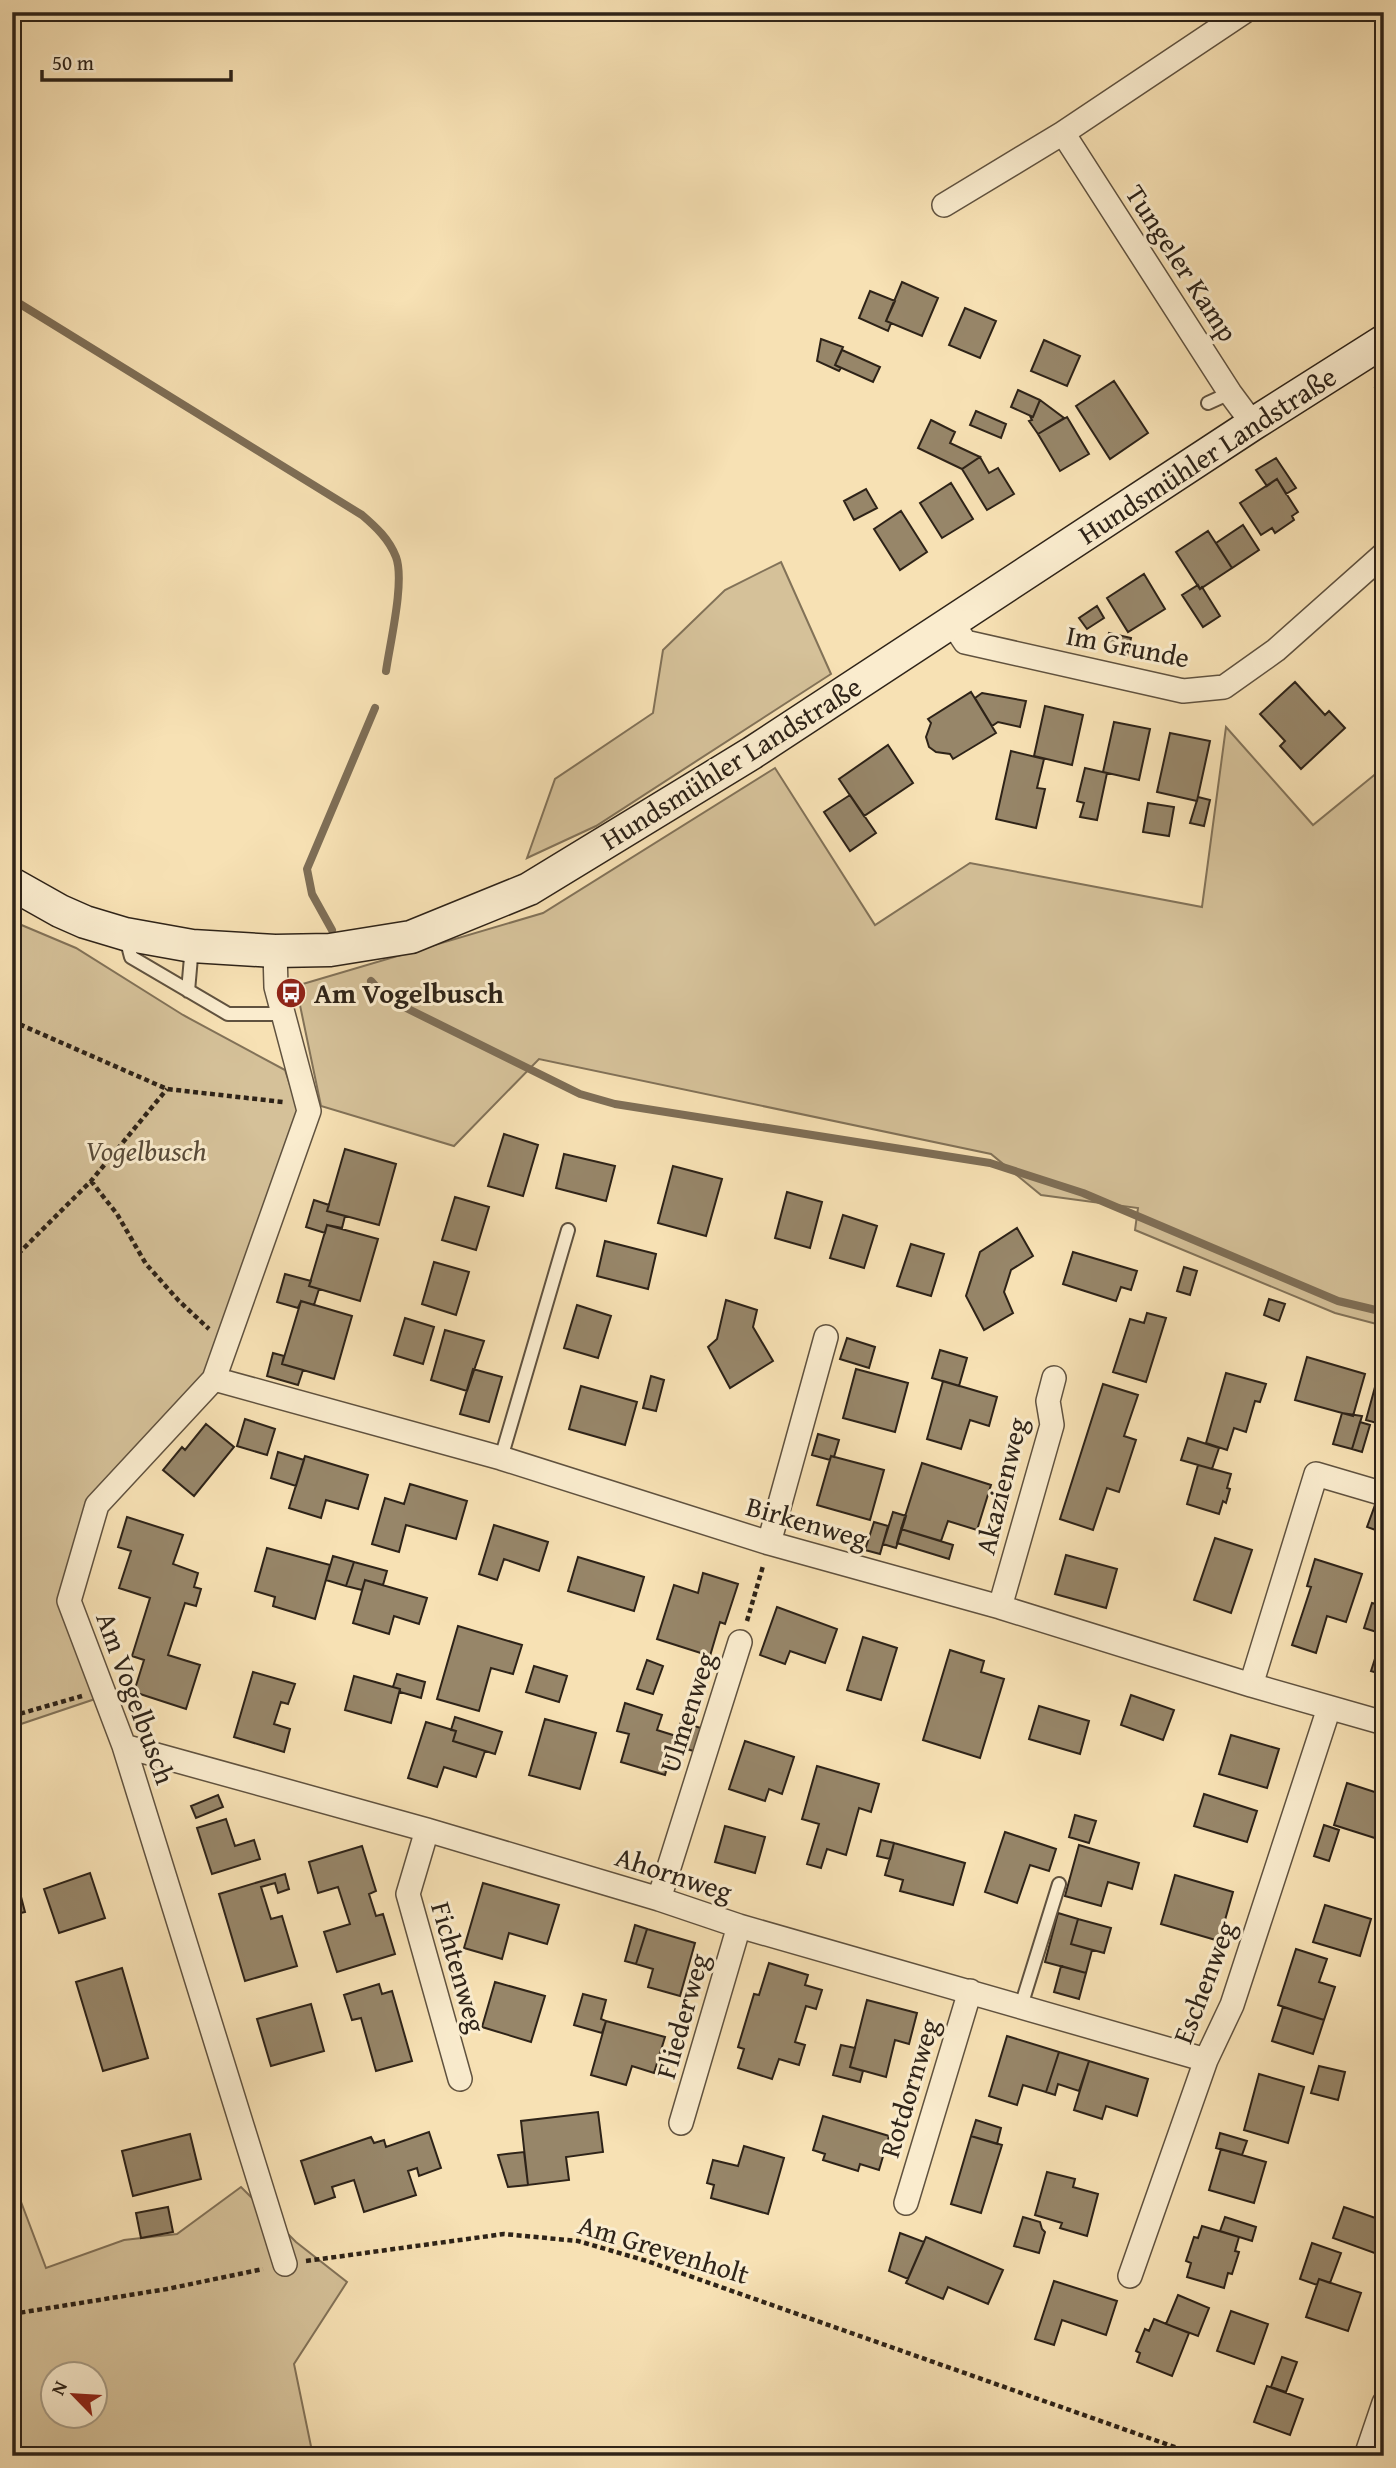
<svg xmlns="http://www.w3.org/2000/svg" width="1396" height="2468" viewBox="0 0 1396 2468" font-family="'Gentium Book Plus',serif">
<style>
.green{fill:#d5c199;stroke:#827258;stroke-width:2;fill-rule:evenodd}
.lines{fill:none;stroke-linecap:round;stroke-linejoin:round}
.stream{stroke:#7e6e56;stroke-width:8}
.building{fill:#978669;stroke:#2e2318;stroke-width:2}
.lane-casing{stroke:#60523f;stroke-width:16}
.street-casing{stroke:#60523f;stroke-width:26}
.secondary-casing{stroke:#2e2318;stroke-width:35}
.path{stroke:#2e2318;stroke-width:4.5;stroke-dasharray:5 3.5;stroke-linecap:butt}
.lane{stroke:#faecce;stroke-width:12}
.street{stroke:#faecce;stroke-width:23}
.secondary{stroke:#faecce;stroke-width:32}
.labels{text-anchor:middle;stroke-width:6;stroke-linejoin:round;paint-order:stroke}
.street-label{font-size:28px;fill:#2e2318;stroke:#faecce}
.poi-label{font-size:28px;font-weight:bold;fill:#2e2318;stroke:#faecce;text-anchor:start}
.park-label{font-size:28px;font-style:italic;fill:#584a38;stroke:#faecce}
</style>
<rect width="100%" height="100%" fill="#f7e1b4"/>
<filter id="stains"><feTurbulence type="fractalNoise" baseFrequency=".00286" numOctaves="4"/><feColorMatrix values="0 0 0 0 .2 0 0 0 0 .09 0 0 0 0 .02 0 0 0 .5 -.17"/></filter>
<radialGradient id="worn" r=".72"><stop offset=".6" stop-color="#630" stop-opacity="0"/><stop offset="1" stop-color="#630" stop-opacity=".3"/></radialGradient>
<path class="green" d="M781,562L831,674L596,826L527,858L555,779L653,713L663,650L725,590Z
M1226,727L1313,825L1384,767V1326L1335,1313L1135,1230L1138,1208L1041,1195L991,1154L539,1059L454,1146L321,1106L296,986L543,913L775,768L875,925L970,863L1202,907Z
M12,921L76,948L183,1015L285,1070L299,1112L217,1366L91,1502L61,1596L95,1699L12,1727Z
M12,2178L46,2268L124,2240L177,2234L241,2187L296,2242L347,2282L294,2364L313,2456H12ZM52,2374H94V2416H52Z"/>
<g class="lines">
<path class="stream" d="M12,299L362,515C376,527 389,539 396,557C405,581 390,643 386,671
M332,930L312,894L307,869L375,708
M371,981L386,998L580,1094L615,1104L990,1163L1083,1193L1338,1301L1384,1312"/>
</g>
<path class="building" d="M902,282L938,298L922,336L886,321Z
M870,291L895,301L886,321L891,323L888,331L859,318Z
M965,308L996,321L980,358L949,345Z
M821,339L843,347L835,365L841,368L839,371L817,361Z
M1044,340L1080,356L1067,386L1031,371Z
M842,350L880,367L873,382L835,365Z
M1114,381L1148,433L1110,459L1076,406Z
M1384,382V399L1382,400L1375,388Z
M1018,390L1040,400L1033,417L1011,407Z
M1040,400L1064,418L1038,434L1029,421L1032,420L1030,416L1033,417Z
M976,411L1006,424L1001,438L970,425Z
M1067,417L1089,454L1060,471L1038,434Z
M931,420L955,432L950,443L980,457L962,469L918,448Z
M980,457L989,473L998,468L1014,494L987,510L962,469Z
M1276,458L1296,488L1286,494L1277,479L1267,486L1256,470Z
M1277,479L1298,512L1292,516L1294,520L1275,533L1272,528L1261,535L1240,503Z
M951,483L973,519L942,538L920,503Z
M866,489L877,508L854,520L844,501Z
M901,511L927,552L900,570L874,529Z
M1243,525L1259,550L1232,568L1216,543Z
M1208,531L1232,568L1200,589L1176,552Z
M1144,574L1165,609L1128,632L1107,598Z
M1198,585L1200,589L1202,587L1220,616L1203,627L1182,595Z
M1097,606L1104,618L1087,629L1079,618Z
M1109,633L1131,638L1127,656L1105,650Z
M1295,682L1325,715L1329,711L1345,728L1301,769L1280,746L1285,741L1260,714Z
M971,692L996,733L953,759L950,754L936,752L929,747L926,737L931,723L928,719Z
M982,693L1026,701L1020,727L998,722L992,726L975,698Z
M1045,706L1083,715L1072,765L1034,756Z
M1114,722L1150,729L1139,780L1103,772Z
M1170,733L1210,741L1197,801L1157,792Z
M888,745L913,783L864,816L839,779Z
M1011,751L1044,759L1037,788L1045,789L1036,828L996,819Z
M1085,768L1107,773L1097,820L1080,817L1084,803L1077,801Z
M850,795L876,833L850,851L824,812Z
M1198,797L1210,800L1204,826L1190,823Z
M1148,803L1174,807L1169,836L1143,832Z
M504,1134L538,1145L523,1196L488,1186Z
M345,1149L396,1164L379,1225L327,1211Z
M564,1154L615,1166L606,1201L556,1188Z
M673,1166L722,1179L706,1236L658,1223Z
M787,1192L822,1202L810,1248L775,1238Z
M455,1197L489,1207L476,1250L442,1240Z
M314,1200L329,1205L327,1211L345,1216L342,1228L327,1225L325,1233L306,1227Z
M843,1215L877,1226L864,1268L830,1258Z
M327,1225L378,1239L360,1301L309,1286Z
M1017,1228L1033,1256L1011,1270L1004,1292L1013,1313L984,1330L966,1296L980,1252Z
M605,1241L656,1254L648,1289L597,1276Z
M911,1244L944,1254L931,1296L897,1286Z
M1073,1252L1137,1271L1131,1290L1121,1287L1116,1301L1063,1284Z
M434,1262L469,1272L456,1315L422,1304Z
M1184,1267L1197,1271L1190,1295L1177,1291Z
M285,1274L311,1281L309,1286L319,1289L314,1305L301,1301L298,1308L277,1302Z
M1269,1299L1285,1304L1279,1321L1264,1315Z
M726,1300L757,1310L753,1327L773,1361L730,1388L708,1347L717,1339Z
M301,1301L352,1316L334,1379L282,1364Z
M577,1305L611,1316L598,1358L564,1348Z
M1147,1313L1166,1318L1146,1382L1113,1372L1130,1319L1144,1323Z
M405,1318L434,1327L423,1364L394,1355Z
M445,1330L484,1341L467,1391L431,1380Z
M847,1338L875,1347L869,1368L840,1359Z
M940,1350L967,1358L959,1386L932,1378Z
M273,1353L284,1356L282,1364L303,1370L298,1385L267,1376Z
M1307,1357L1365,1374L1353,1416L1295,1400Z
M1381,1365L1384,1366V1425L1366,1420Z
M473,1369L502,1377L489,1422L460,1414Z
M856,1369L908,1383L895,1432L843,1418Z
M1226,1373L1266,1384L1260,1402L1255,1401L1246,1432L1234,1428L1227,1450L1206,1443Z
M651,1376L664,1380L656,1411L643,1408Z
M943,1381L997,1397L989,1426L970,1420L961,1449L927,1439Z
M1103,1384L1138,1395L1124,1436L1136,1440L1119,1492L1107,1488L1093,1530L1060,1519Z
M581,1386L637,1402L625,1445L569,1429Z
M1342,1413L1362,1416L1352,1449L1333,1444Z
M245,1419L275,1429L267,1455L237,1446Z
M1360,1422L1370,1425L1362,1452L1352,1449Z
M206,1424L234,1447L194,1496L163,1470L182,1447L185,1450Z
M818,1434L839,1440L834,1457L831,1456L830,1460L812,1455Z
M1188,1438L1219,1448L1212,1469L1181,1460Z
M278,1452L304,1460L296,1486L271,1478Z
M305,1456L368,1475L358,1509L326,1500L321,1518L289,1508Z
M831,1456L884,1470L870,1520L817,1505Z
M922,1463L991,1485L977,1530L948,1521L941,1541L901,1529Z
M1198,1465L1231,1474L1227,1488L1230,1489L1226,1503L1223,1501L1219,1514L1187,1504Z
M410,1484L467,1501L456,1539L406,1525L399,1552L372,1544L385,1498L404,1504Z
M1375,1505L1384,1508V1533L1367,1527Z
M893,1512L906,1516L896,1548L883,1544Z
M127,1517L183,1535L173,1564L198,1573L194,1587L201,1589L196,1606L185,1603L168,1655L200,1665L186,1709L134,1692L144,1660L132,1656L150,1598L119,1588L131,1551L118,1547Z
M874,1522L888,1526L880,1554L865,1550Z
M494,1525L548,1542L539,1571L504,1559L497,1580L479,1574Z
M901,1529L953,1545L949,1559L897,1543Z
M1215,1538L1252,1550L1231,1613L1194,1600Z
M267,1548L330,1565L315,1619L273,1606L275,1597L255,1591Z
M1066,1555L1117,1569L1106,1608L1055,1594Z
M333,1556L354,1562L346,1586L326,1580Z
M578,1557L644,1577L634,1611L568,1591Z
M1315,1559L1362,1574L1346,1622L1327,1616L1316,1653L1292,1645L1311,1587L1307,1586Z
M354,1562L387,1571L383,1585L365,1580L362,1590L346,1586Z
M703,1573L738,1584L725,1624L720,1622L710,1656L657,1639L674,1585L698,1593Z
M365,1580L427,1598L419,1624L394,1616L389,1634L353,1623Z
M1372,1603L1384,1606L1383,1634L1364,1628Z
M777,1607L837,1629L825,1663L790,1651L785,1664L760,1655Z
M458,1626L522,1645L513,1674L491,1668L479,1711L437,1699Z
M1383,1634H1384V1675L1371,1671Z
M863,1637L897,1648L881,1700L847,1690Z
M950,1650L984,1661L981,1672L1004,1679L980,1758L923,1740Z
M647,1660L663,1666L653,1694L637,1689Z
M534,1666L567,1676L559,1702L526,1692Z
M253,1672L295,1684L288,1704L281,1702L274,1724L290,1729L284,1752L234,1737Z
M397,1674L425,1682L421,1698L400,1692V1689L393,1687Z
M354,1676L400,1689L391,1723L345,1710Z
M1131,1695L1174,1710L1163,1740L1121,1725Z
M625,1703L662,1715L657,1730L676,1736L665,1775L621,1762L629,1734L617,1731Z
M1039,1706L1089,1721L1080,1754L1029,1739Z
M455,1717L502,1732L495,1754L453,1741L456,1731L451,1730Z
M545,1719L596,1733L580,1789L529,1775Z
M426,1722L456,1731L453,1741L485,1751L476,1777L444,1767L437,1787L408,1778Z
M681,1722L704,1729L697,1752L673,1745Z
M1231,1735L1279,1749L1267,1788L1219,1774Z
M745,1741L794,1757L782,1794L769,1789L765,1801L729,1789Z
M817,1766L879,1784L871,1812L859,1808L846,1855L827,1849L821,1868L807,1864L819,1824L802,1819Z
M1347,1783L1384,1795V1832L1381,1840L1334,1825Z
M1204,1794L1257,1811L1247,1842L1194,1826Z
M218,1795L223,1807L196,1818L191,1806Z
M1075,1815L1096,1821L1089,1843L1069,1837Z
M226,1819L235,1846L254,1840L260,1859L212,1874L197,1828Z
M1324,1825L1339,1830L1329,1861L1314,1856Z
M725,1826L765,1837L755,1873L715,1862Z
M1005,1832L1056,1849L1049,1871L1030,1865L1017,1903L985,1892Z
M881,1840L894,1843L890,1859L877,1856Z
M894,1843L965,1863L953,1905L900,1891L903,1880L885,1875Z
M1079,1845L1139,1863L1132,1889L1108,1882L1101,1906L1065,1896Z
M362,1846L376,1891L369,1894L376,1916L383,1914L395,1954L337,1972L324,1932L350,1924L338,1887L318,1893L309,1862Z
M90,1873L105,1918L59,1933L44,1889Z
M285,1874L289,1889L278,1893L275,1883L261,1887L271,1919L282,1916L297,1966L245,1981L219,1894Z
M1175,1875L1233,1892L1219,1941L1161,1924Z
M483,1883L559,1905L547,1944L509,1933L502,1959L464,1948Z
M20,1893L25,1912L12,1915V1895Z
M1325,1905L1371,1919L1360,1956L1313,1942Z
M1058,1913L1078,1919L1071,1944L1092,1950L1086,1973L1045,1962Z
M1078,1919L1111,1928L1104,1953L1071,1944Z
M635,1925L647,1929L636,1964L625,1961Z
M647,1929L695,1943L680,1996L648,1987L653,1969L636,1964Z
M1296,1949L1327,1959L1319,1982L1335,1987L1324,2020L1278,2005Z
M769,1963L808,1975L805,1985L822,1990L816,2009L806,2006L795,2042L805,2045L799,2065L779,2059L772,2079L738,2068L744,2049L738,2047L754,1994L759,1995Z
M1061,1966L1086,1973L1079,1999L1054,1992Z
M122,1968L148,2058L103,2071L76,1982Z
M495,1982L545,1996L531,2042L482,2027Z
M379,1984L382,1994L392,1991L412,2061L376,2071L361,2018L352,2020L344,1995Z
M583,1994L606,2000L601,2019L606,2021L602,2033L574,2025Z
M867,2000L917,2013L909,2044L895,2040L886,2077L850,2067Z
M311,2004L324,2051L271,2066L257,2019Z
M1283,2007L1324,2020L1313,2054L1272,2041Z
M606,2021L665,2037L654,2073L632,2066L626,2085L591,2075Z
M1007,2036L1059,2052L1046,2092L1023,2085L1017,2105L989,2096Z
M841,2045L855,2048L850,2067L863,2071L860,2082L833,2075Z
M1059,2052L1089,2061L1079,2091L1058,2084L1055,2095L1046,2092Z
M1089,2061L1148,2079L1137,2116L1106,2106L1102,2119L1074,2110Z
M1319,2066L1345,2072L1338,2100L1311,2093Z
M1259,2074L1304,2087L1288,2143L1244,2130Z
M598,2112L603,2152L566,2157L569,2180L528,2185L521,2121Z
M823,2116L889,2136L879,2170L860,2164L858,2171L823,2160L825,2154L813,2150Z
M976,2120L1001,2128L997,2144L971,2136Z
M429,2132L441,2168L419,2176L417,2168L408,2171L416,2195L364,2212L354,2180L332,2187L335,2197L315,2204L301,2161L371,2137L374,2143L384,2140L386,2147Z
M1220,2133L1247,2141L1242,2155L1216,2148Z
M190,2134L201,2179L133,2196L122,2151Z
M971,2136L1002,2145L981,2213L951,2204Z
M744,2146L784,2158L768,2214L711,2198L714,2185L707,2183L713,2160L738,2166Z
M1221,2149L1266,2162L1254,2203L1209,2190Z
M524,2152L528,2185L508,2187L498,2155Z
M1047,2172L1075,2179L1073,2187L1098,2194L1087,2236L1060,2228L1062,2223L1035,2215Z
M168,2207L173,2232L141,2238L136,2213Z
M1344,2207L1384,2221V2244L1380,2255L1333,2238Z
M1023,2217L1040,2222L1042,2229L1045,2232L1039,2253L1014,2246Z
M1225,2217L1256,2227L1252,2241L1220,2231Z
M1202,2226L1239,2237L1235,2251L1239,2252L1232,2274L1228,2273L1224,2288L1187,2277L1191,2263L1186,2261L1194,2237L1198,2238Z
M900,2233L924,2242L908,2279L889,2271Z
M926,2237L1003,2270L988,2304L948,2287L943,2299L906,2283Z
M1312,2243L1341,2253L1330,2283L1319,2279L1317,2285L1300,2279Z
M1319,2279L1361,2293L1348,2331L1306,2317Z
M1054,2281L1117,2301L1106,2335L1062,2320L1054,2345L1035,2339Z
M1178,2295L1209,2308L1198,2336L1166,2324Z
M1231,2311L1268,2324L1254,2364L1217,2351Z
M1154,2319L1189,2333L1172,2376L1137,2362L1140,2353L1136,2351L1145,2329L1149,2331Z
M1282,2357L1297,2362L1286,2392L1271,2387Z
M1267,2386L1303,2399L1290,2435L1254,2422Z"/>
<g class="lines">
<g class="lane-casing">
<path id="lane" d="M1208,403L1230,393
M125,934L131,957L228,1014H282
M188,991L192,946
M501,1458L568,1230
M1021,2006L1059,1884"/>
</g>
<g class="street-casing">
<path id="street" d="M1244,12L1063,133L1230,393L1253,424
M944,205L1063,133
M951,621L965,642L1183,691L1224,687L1276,650L1384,554
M275,951L276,987L309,1111L214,1379L97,1505L69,1601L124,1746L285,2264
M214,1379L501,1458L769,1543L1000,1607L1251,1685L1384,1723
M769,1543L826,1337
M1000,1607L1052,1425L1048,1401L1054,1378
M1251,1685L1316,1474L1384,1494
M124,1746L427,1830L659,1899L739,1926L1206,2060
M427,1830L408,1894L460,2079
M659,1899L740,1642
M681,2123L739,1926
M906,2203L970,1991
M1130,2276L1206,2060L1232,2005L1329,1708
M1366,2456L1384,2403"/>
</g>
<g class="secondary-casing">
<path id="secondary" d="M12,884L60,911L85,922L125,934L192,946L275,951L330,950L411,937L529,889L752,753L1253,424L1384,341"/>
</g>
<path class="path" d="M12,1021L167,1089L283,1102
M91,1181L117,1214L146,1264L179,1301L209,1329
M12,1260L91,1181L167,1089
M747,1621L763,1566
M12,1716L82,1696
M306,2261L504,2234L578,2241L647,2261L1200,2456
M12,2314L167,2289L263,2269"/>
<use href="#lane" class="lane"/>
<use href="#street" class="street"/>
<use href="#secondary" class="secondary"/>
</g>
<defs>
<g id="bus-disc" transform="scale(1.575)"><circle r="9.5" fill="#8f2418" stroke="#faecce"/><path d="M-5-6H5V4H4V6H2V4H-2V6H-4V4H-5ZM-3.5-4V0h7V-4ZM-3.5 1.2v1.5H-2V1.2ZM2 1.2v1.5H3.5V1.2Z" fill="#fff"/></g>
</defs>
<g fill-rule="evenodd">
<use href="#bus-disc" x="291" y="993"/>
</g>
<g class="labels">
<g class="street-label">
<text transform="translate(1182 263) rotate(57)" y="10">Tungeler Kamp</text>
<text transform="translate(1207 455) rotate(-33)" y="10">Hundsmühler Landstraße</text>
<text transform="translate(1128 646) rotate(11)" y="10">Im Grunde</text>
<text transform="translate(731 763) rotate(-32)" y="10">Hundsmühler Landstraße</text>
<text transform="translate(1001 1486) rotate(-76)" y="10">Akazienweg</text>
<text transform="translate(807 1522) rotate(16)" y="10">Birkenweg</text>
<text transform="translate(136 1698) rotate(70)" y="10">Am Vogelbusch</text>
<text transform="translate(687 1712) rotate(-72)" y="10">Ulmenweg</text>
<text transform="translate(674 1874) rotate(18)" y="10">Ahornweg</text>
<text transform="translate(459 1967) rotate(74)" y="10">Fichtenweg</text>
<text transform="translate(1204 1982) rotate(-69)" y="10">Eschenweg</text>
<text transform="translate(682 2016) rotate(-74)" y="10">Fliederweg</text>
<text transform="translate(909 2088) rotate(-73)" y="10">Rotdornweg</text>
<text transform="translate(664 2249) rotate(17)" y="10">Am Grevenholt</text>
</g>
<g class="poi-label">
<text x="314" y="1003">Am Vogelbusch</text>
</g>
<g class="park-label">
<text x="146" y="1161">Vogelbusch</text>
</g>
</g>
<rect width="1396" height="2468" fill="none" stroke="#f7e1b4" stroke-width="42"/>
<rect x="14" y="14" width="1368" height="2440" fill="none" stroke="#2e2318" stroke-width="3.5"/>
<rect x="21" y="21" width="1354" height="2426" fill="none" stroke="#2e2318" stroke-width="2"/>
<g transform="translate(74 2395) rotate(295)"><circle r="33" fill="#faecce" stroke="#a89c85" stroke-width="2"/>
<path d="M0-5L12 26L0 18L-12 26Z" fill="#8f2418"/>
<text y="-10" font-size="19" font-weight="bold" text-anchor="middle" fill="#2e2318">N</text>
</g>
<path d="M42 70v10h189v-10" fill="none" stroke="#2e2318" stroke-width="3.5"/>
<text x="52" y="70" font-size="21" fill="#2e2318" stroke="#faecce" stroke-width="5" paint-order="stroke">50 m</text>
<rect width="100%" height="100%" filter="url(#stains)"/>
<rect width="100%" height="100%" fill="url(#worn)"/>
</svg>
